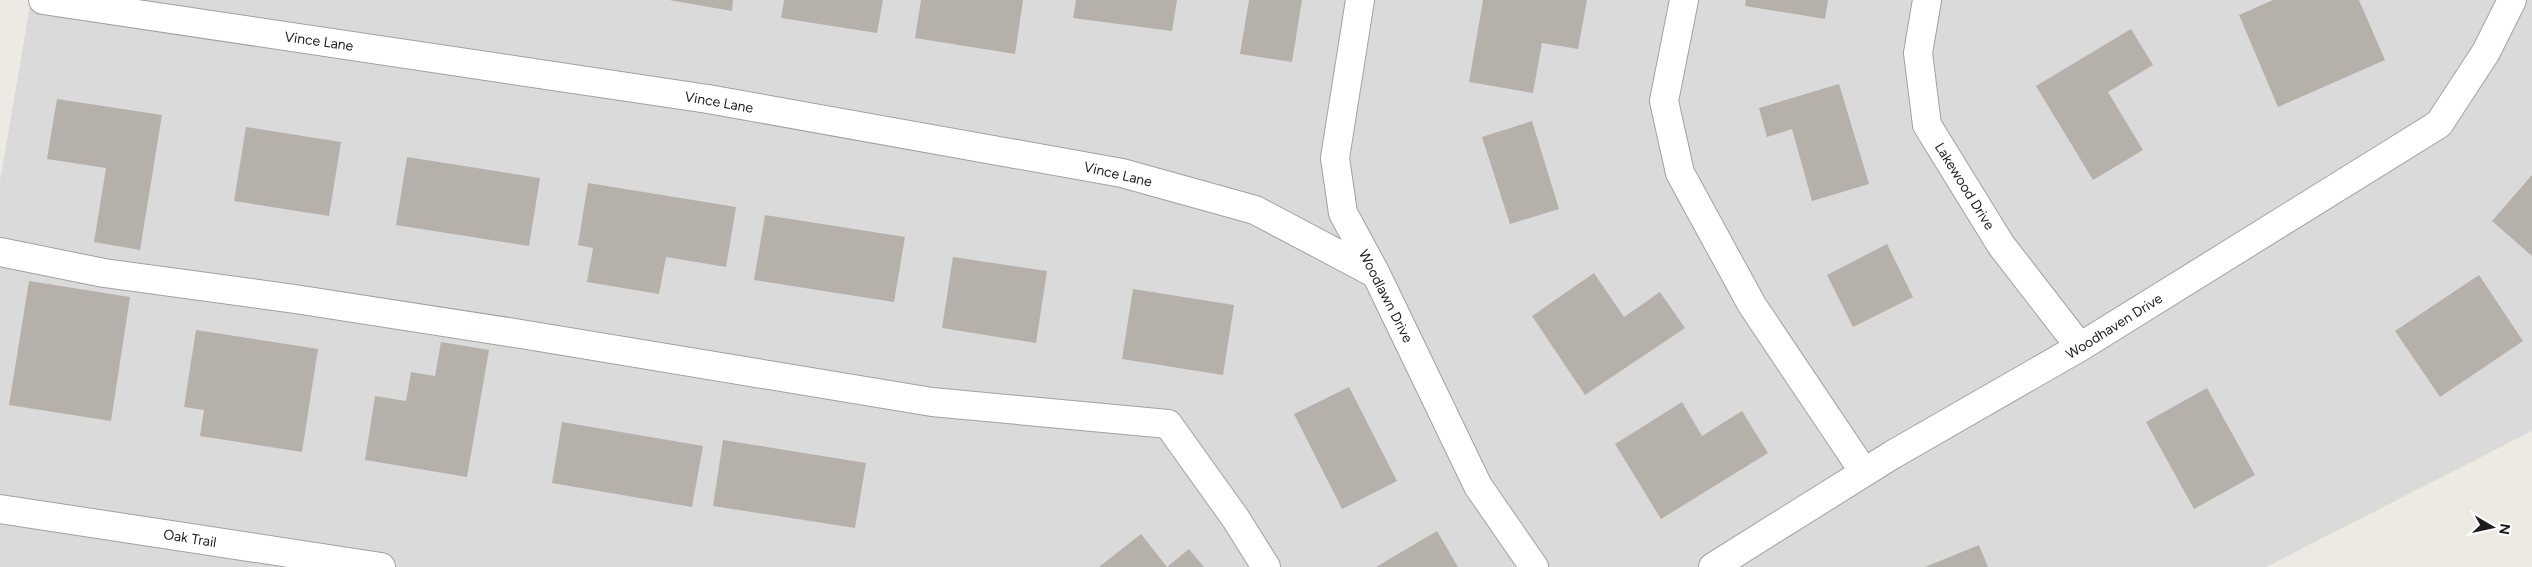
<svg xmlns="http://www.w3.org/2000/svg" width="2532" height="567" viewBox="0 0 2532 567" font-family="Figtree,sans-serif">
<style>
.residential{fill:#dbdada}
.building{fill:#b6b0aa}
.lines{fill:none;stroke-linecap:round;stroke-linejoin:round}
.minor-casing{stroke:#a1a1a1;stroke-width:30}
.minor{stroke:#fff;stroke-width:28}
.labels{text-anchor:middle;stroke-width:4.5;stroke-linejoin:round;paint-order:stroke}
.street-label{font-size:14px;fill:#1d1d1d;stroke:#fff}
</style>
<rect width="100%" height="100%" fill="#edeae4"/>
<path class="residential" d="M31,0H2532V431L2266,567H0V181Z"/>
<path class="building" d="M669,0H733L732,11Z
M784,0H883L877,33L781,18Z
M921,0H1023L1015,54L915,38Z
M1076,0H1177L1172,31L1073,18Z
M1249,0H1302L1292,62L1240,54Z
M1483,0H1587L1578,49L1542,43L1533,93L1469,82Z
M1746,0H1828L1825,19L1745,6Z
M2273,0H2359L2385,60L2278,107L2239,15Z
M2131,29L2153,65L2108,92L2143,150L2093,180L2036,86Z
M1839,84L1869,184L1812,201L1792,129L1767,137L1759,108Z
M57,99L162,115L140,250L94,242L106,168L47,159Z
M1532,121L1559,209L1510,224L1482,137Z
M246,127L341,142L329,216L234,201Z
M407,157L540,178L529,246L396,225Z
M2532,175V256L2492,221Z
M588,183L736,207L726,267L666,257L659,294L587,282L593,248L578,245Z
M765,215L905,237L894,302L754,280Z
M1887,244L1913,297L1853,327L1827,275Z
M953,257L1047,271L1036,343L942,328Z
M1594,273L1624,317L1660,292L1685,328L1585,395L1532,316Z
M2479,275L2523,341L2440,397L2395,331Z
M29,281L130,297L111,421L9,405Z
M1133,289L1234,305L1223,375L1122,359Z
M196,330L318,349L302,452L200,436L204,410L184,407Z
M441,342L489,350L467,477L365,460L375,396L406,401L411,372L435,376Z
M1349,387L1397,481L1342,509L1294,414Z
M2207,388L2255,475L2194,509L2146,422Z
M1682,402L1702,436L1742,411L1768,453L1661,519L1615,444Z
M562,422L703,446L692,507L552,483Z
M723,440L866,463L855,528L713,506Z
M1437,531L1458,567H1376Z
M1141,534L1167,567L1189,549L1204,567H1099Z
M1979,545L1988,567H1925Z"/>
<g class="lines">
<g class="minor-casing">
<path id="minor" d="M43,0L708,99L1122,173L1255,210L1376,274
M1360,0L1335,158L1343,213L1376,274L1478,486L1534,567
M1684,0L1664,101L1680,173L1752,305L1864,472
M1927,0L1918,53L1927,125L2001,245L2080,347
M0,252L104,273L295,299L521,334L932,402L1168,424L1236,519L1266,567
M0,509L381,567
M1713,567L1892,455L2080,347L2439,124L2486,52L2512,0"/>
</g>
<use href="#minor" class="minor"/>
</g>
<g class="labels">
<g class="street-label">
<text transform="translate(319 41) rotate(8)" y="5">Vince Lane</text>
<text transform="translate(719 102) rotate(10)" y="5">Vince Lane</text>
<text transform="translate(1118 174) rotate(13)" y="5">Vince Lane</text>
<text transform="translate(1965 186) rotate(58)" y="5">Lakewood Drive</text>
<text transform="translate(1386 296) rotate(63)" y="5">Woodlawn Drive</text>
<text transform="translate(2114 326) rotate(-32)" y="5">Woodhaven Drive</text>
<text transform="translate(190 538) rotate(9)" y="5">Oak Trail</text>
</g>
</g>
<g transform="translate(2492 527) rotate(99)" stroke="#ffffff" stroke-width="4" paint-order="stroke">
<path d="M0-4L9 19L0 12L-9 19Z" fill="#1d1d1d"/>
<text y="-8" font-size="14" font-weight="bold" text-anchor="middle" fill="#1d1d1d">N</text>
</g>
</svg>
